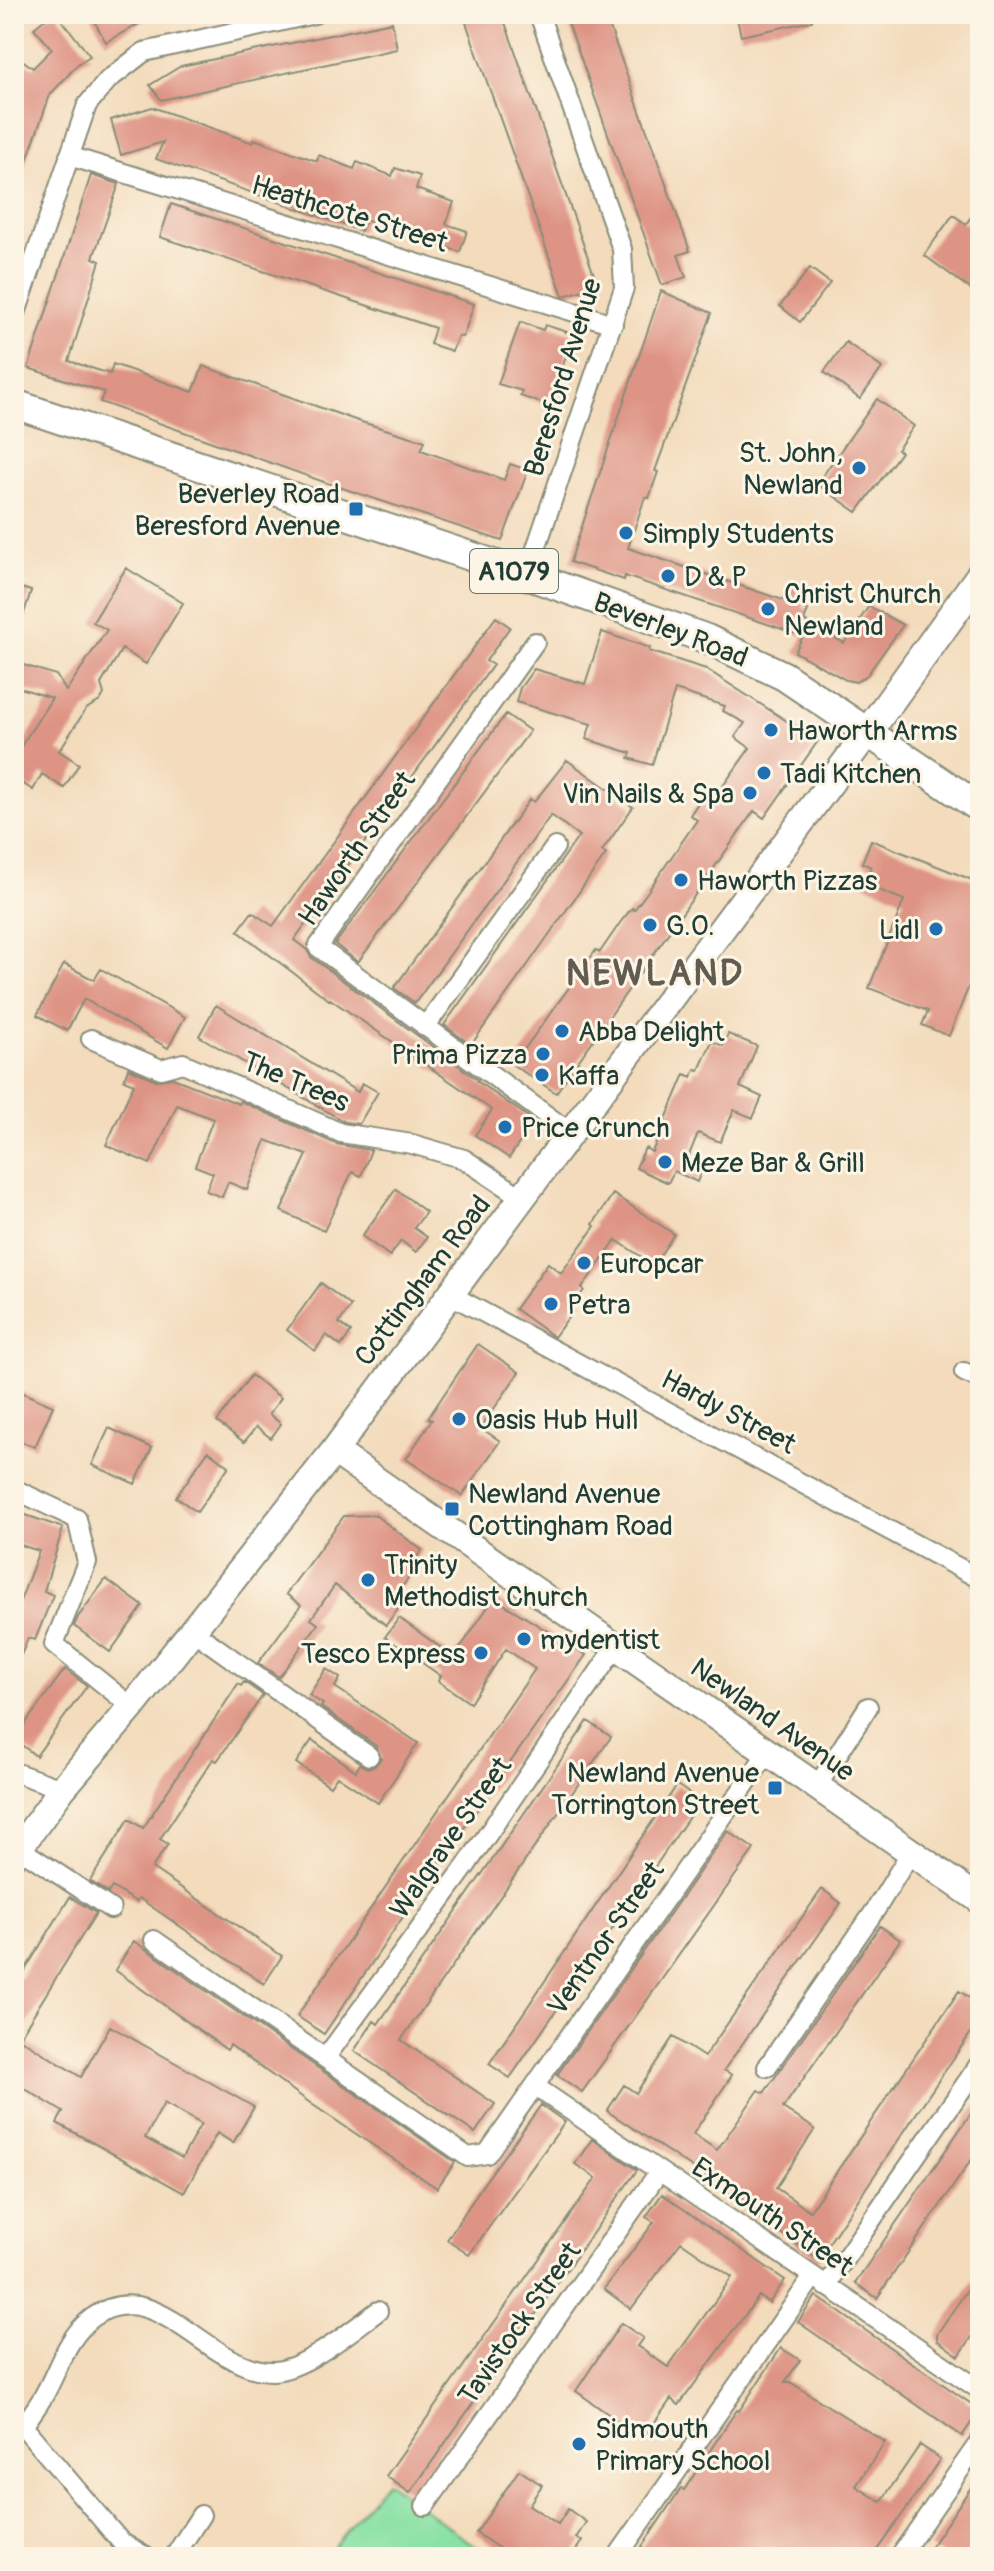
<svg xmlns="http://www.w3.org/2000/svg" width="994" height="2571" viewBox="0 0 994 2571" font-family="Pangolin,sans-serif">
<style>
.green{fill:#89e1a5;stroke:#548f6c;stroke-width:2}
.building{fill:#de9485;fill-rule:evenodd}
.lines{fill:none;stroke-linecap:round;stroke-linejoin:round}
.street-casing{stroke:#898c78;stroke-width:22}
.secondary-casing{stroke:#898c78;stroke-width:30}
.primary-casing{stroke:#898c78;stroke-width:32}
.street{stroke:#fff;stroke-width:18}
.secondary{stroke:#fff;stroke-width:26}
.primary{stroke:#fff;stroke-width:28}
.poi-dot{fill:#1f6fb2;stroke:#fcf5e5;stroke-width:3}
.labels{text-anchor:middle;stroke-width:6;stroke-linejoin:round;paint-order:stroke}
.shield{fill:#fcf5e5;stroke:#617469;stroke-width:2}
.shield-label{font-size:26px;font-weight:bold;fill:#1f3d34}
.street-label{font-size:28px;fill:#1f3d34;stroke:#fcf5e5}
.poi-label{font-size:28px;fill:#1f3d34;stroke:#fcf5e5;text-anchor:start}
.district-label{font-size:36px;font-weight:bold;letter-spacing:2px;fill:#625b50;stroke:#fcf5e5}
</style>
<rect width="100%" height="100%" fill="#fcf5e5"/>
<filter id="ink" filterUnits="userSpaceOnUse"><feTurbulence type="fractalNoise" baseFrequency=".0125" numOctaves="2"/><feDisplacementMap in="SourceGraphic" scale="16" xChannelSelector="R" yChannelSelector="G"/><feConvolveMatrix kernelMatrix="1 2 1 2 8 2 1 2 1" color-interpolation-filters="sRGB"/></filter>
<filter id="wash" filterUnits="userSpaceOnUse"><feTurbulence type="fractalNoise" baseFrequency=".006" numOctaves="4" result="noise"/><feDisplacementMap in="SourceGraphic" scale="32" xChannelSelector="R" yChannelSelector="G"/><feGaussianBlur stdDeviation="1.8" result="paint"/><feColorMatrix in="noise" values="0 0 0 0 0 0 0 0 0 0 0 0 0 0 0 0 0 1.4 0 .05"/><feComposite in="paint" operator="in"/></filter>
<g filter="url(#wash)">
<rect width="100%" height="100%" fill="#f3dbbc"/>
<path class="green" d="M386,2481L490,2557H325Z"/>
<g id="blocks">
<path class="building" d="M51,14H57L90,56L78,64L50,95L16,191H14V54L33,68L52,49L34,28Z
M90,14H157L106,42Z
M463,14H502L598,286L563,296Z
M565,14H605L690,251L678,255L686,277L662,285Z
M736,14H812V21L741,36Z
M392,22L397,49L161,100L150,85L181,66Z
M152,107L253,143L254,139L317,161L319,155L354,169L357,162L392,176L395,168L420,176L416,189L454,202L446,224L467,231L460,252L365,220L361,231L156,159L163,142L121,155L111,120Z
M91,175L119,184L93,258L100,261L69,361L110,374L113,364L193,392L203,366L358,421L425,441L421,450L504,480L510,464L528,470L502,541L324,482L100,402L104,392L28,368Z
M171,204L474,304L463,337L458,336L452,351L430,344L435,328L160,237Z
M980,204V296L924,255L953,215L966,224Z
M810,268L830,283L800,322L780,306Z
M661,291L712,313L655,471L658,472L649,498L645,497L628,548L783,600L789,584L809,591L803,608L808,610L804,621L844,643L869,606L903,625L867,675L856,682L846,680L795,652L803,636L625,576L624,580L570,562Z
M520,322L543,330L545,325L573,334L550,406L520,396L522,391L498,384Z
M846,342L882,368L860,399L824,372Z
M877,399L914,426L897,450L901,452L857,512L817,484Z
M126,568L183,603L146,664L122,649L101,684L104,694L100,701L86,709L59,751L79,764L64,788L42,774L33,790L14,778V757L52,698L14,686V662L56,675L66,691L107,630L93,622Z
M14,586L31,591L17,635L14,634Z
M496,617L510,627L486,661L493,665L294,940L307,950L311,957L478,1080L477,1081L534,1121L509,1158L475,1135L492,1110L330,999L329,1000L238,931L252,912L273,926Z
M602,632L650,648L649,651L706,669L818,741L764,818L754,811L556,1093L513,1065L596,950L600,952L622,920L632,908L634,910L648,891L697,820L690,815L706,791L715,797L750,748L735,737L745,723L723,711L725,706L675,690L652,765L629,758L631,753L586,739L591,724L516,702L520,688L534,669L585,684Z
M506,714L530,731L358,962L335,944Z
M567,760L633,807L602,851L606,854L471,1045L444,1025L579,836L551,815L415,1003L394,988L530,799L534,802Z
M871,840L980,883V958L949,1036L922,1025L928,1011L869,988L904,900L864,884L871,867L862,863Z
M64,964L94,980L101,969L185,1017L168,1048L84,999L67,1031L37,1015Z
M216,1005L358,1092L362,1083L378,1092L359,1124L345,1122L199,1036Z
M728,1034L757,1046L740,1087L762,1097L753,1118L734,1110L720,1142L698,1133L687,1160L703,1168L697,1182L674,1171L668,1183L636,1168L645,1148L652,1152L685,1074L692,1077L695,1069L699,1070L712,1041L723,1046Z
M128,1068L156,1080L173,1078L239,1104L240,1101L336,1144L371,1150L361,1176L352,1172L324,1231L281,1211L307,1155L266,1140L247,1190L228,1182L222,1197L206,1191L213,1173L195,1166L213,1119L177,1105L150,1164L106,1145L134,1084L124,1080Z
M396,1189L426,1212L414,1228L427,1237L416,1252L401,1241L390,1256L362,1236Z
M613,1194L674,1234L654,1265L616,1240L582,1288L584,1290L570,1310L573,1311L554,1337L515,1309L548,1263L561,1273L595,1226L593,1224Z
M321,1283L351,1306L339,1323L351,1332L341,1346L326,1335L315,1351L287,1330Z
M478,1344L519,1372L481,1428L500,1441L462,1496L406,1459L432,1420L428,1418Z
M251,1375L281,1398L269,1414L281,1424L271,1438L256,1427L244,1442L217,1422Z
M14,1389L53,1406L35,1447L14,1439Z
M109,1428L152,1448L135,1484L92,1465Z
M208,1451L229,1466L197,1512L176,1497Z
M20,1513L63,1528L44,1591L53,1595L35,1640L28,1638L14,1672V1617L39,1551L14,1543V1528Z
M375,1515L422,1550L411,1565L416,1568L392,1600L400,1606L386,1625L335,1585L311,1619L318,1624L279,1677L258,1663L301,1605L286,1594L344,1516Z
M106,1579L143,1606L110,1652L74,1626L78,1617Z
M494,1598L586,1655L440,1862L324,2034L297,2016L535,1669L506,1649L470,1703L438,1681L441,1676L385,1637L399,1618L454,1657Z
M65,1669L87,1686L36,1756L14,1739Z
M326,1669L340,1678L335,1687L418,1743L378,1803L337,1776L330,1786L296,1763L312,1740L356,1771L360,1764L367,1768L375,1766L381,1758L376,1746L321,1707L323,1704L309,1695Z
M244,1682L263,1695L217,1761L213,1759L160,1839L168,1844L152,1868L282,1956L264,1984L139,1898L136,1902L112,1887L108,1893L90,1881L129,1819L143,1828L238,1684L241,1686Z
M588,1721L611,1737L401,2040L495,2104L475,2133L354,2051L374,2021L378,2024Z
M677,1785L700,1801L510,2078L489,2064Z
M728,1831L754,1849L582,2092L557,2075Z
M822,1889L841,1903L724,2070L732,2075L693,2134L717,2150L759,2090L764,2093L880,1926L900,1940L783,2108L815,2129L776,2188L810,2211L959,1991L980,2005V2019L818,2259L737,2203L739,2199L607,2111L624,2085L636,2093L673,2037L704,2057Z
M70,1897L96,1913L19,2038L81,2077L110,2026L254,2107L233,2143L217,2133L184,2193L57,2123L63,2112L14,2082V1988ZM164,2103L201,2124L182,2158L145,2138Z
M134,1941L455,2162L437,2188L313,2105L230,2045L227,2050L115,1970Z
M980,2100V2147L877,2298L855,2283Z
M541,2105L565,2122L469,2255L447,2240L484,2183Z
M592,2139L637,2170L410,2493L386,2476L596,2178L575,2164Z
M662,2194L785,2280L769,2303L759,2296L679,2405L671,2399L643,2439L576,2391L621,2323L643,2338L637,2346L668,2367L732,2277L681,2242L631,2309L604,2289L654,2222L646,2217Z
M980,2271V2325L959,2356L937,2340V2334Z
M816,2296L980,2410L962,2436L798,2322Z
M781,2348L800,2360L785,2382H790L885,2442L856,2486L881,2502L920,2445L940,2459L914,2498L872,2557H635L681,2488L684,2490L730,2420L737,2410L739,2411Z
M519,2470L542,2485L529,2505L558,2524L568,2509L586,2522L576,2538L582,2541L571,2557H512L476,2533Z
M980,2474V2557H945L930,2548Z"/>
</g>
</g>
<g filter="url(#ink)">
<use href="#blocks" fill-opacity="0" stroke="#898c78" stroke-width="2"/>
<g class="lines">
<g class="street-casing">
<path id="street" d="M69,156L613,324
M14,319L87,105L108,80L144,52L314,14
M527,575L624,288L622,249L539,14
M535,642L318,947L572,1134
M425,1027L555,847
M91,1039L161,1069L183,1063L341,1133L412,1144L464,1159L524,1199
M451,1295L980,1579
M964,1372L980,1379
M14,1489L77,1519L87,1562L54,1644L132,1707
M193,1631L369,1756
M14,1772L62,1789
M816,1788L868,1707
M19,1848L111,1909
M154,1940L468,2157L487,2154L768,1752
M326,2057L466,1866L615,1648
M767,2067L876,1909L911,1852
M536,2087L980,2390
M826,2286L980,2063
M17,2419L121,2542L146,2557
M23,2426C30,2416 38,2406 44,2395C59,2369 66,2338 92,2318C156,2270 209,2372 273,2371C305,2370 352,2330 378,2311
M425,2506L659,2172
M174,2557L201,2515
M617,2557L813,2277
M899,2557L980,2441"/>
</g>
<g class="secondary-casing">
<path id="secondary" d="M334,1451L980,1900
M14,1855L62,1789L132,1707L334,1451L868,732"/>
</g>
<g class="primary-casing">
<path id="primary" d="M14,404L527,575L707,639L784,676L980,808
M868,732L980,576"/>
</g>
<use href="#street" class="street"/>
<use href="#secondary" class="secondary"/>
<use href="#primary" class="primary"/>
</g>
</g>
<g class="poi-dot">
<circle cx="859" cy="468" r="8"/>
<rect x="348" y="501" width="16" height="16" rx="4"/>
<circle cx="626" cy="533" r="8"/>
<circle cx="668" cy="576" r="8"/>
<circle cx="768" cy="609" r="8"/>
<circle cx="771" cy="730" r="8"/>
<circle cx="764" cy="773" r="8"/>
<circle cx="750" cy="793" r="8"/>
<circle cx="681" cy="880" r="8"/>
<circle cx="650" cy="925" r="8"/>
<circle cx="936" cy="929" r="8"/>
<circle cx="562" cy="1031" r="8"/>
<circle cx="543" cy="1054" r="8"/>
<circle cx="542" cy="1075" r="8"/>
<circle cx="505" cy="1127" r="8"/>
<circle cx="665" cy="1162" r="8"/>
<circle cx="584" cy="1263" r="8"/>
<circle cx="551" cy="1304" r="8"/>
<circle cx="459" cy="1419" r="8"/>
<rect x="444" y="1501" width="16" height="16" rx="4"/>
<circle cx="368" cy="1580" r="8"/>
<circle cx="524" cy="1639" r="8"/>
<circle cx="481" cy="1653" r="8"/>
<rect x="767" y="1780" width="16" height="16" rx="4"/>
<circle cx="579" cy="2444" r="8"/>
</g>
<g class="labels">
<rect class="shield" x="470" y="549" width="88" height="44" rx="6"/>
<g class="shield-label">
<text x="514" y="580">A1079</text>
</g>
<g class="street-label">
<text transform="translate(350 213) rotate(17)" y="10">Heathcote Street</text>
<text transform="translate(562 377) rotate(-73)" y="10">Beresford Avenue</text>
<text transform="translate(671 629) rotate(21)" y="10">Beverley Road</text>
<text transform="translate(356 848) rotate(-55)" y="10">Haworth Street</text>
<text transform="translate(296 1081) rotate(23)" y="10">The Trees</text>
<text transform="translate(422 1280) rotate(-53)" y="10">Cottingham Road</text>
<text transform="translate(729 1411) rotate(28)" y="10">Hardy Street</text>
<text transform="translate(773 1719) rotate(35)" y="10">Newland Avenue</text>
<text transform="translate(450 1837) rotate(-55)" y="10">Walgrave Street</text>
<text transform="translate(605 1938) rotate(-55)" y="10">Ventnor Street</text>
<text transform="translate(773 2216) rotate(34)" y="10">Exmouth Street</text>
<text transform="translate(519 2323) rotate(-55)" y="10">Tavistock Street</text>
</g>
<g class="poi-label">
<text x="843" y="462" text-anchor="end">St. John,<tspan x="843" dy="32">Newland</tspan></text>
<text x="340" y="503" text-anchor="end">Beverley Road<tspan x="340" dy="32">Beresford Avenue</tspan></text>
<text x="642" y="543">Simply Students</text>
<text x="684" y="586">D &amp; P</text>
<text x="784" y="603">Christ Church<tspan x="784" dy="32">Newland</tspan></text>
<text x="787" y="740">Haworth Arms</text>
<text x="780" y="783">Tadi Kitchen</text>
<text x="734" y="803" text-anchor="end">Vin Nails &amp; Spa</text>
<text x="697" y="890">Haworth Pizzas</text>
<text x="666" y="935">G.O.</text>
<text x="920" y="939" text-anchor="end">Lidl</text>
<text x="578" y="1041">Abba Delight</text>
<text x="527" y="1064" text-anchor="end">Prima Pizza</text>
<text x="558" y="1085">Kaffa</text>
<text x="521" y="1137">Price Crunch</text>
<text x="681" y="1172">Meze Bar &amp; Grill</text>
<text x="600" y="1273">Europcar</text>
<text x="567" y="1314">Petra</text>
<text x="475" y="1429">Oasis Hub Hull</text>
<text x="468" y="1503">Newland Avenue<tspan x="468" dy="32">Cottingham Road</tspan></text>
<text x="384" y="1574">Trinity<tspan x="384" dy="32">Methodist Church</tspan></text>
<text x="540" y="1649">mydentist</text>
<text x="465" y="1663" text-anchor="end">Tesco Express</text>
<text x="759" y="1782" text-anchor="end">Newland Avenue<tspan x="759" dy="32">Torrington Street</tspan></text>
<text x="595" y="2438">Sidmouth<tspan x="595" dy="32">Primary School</tspan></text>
</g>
<g class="district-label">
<text x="655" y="985">NEWLAND</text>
</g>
</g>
<rect width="994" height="2571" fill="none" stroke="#fcf5e5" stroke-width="48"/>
</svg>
